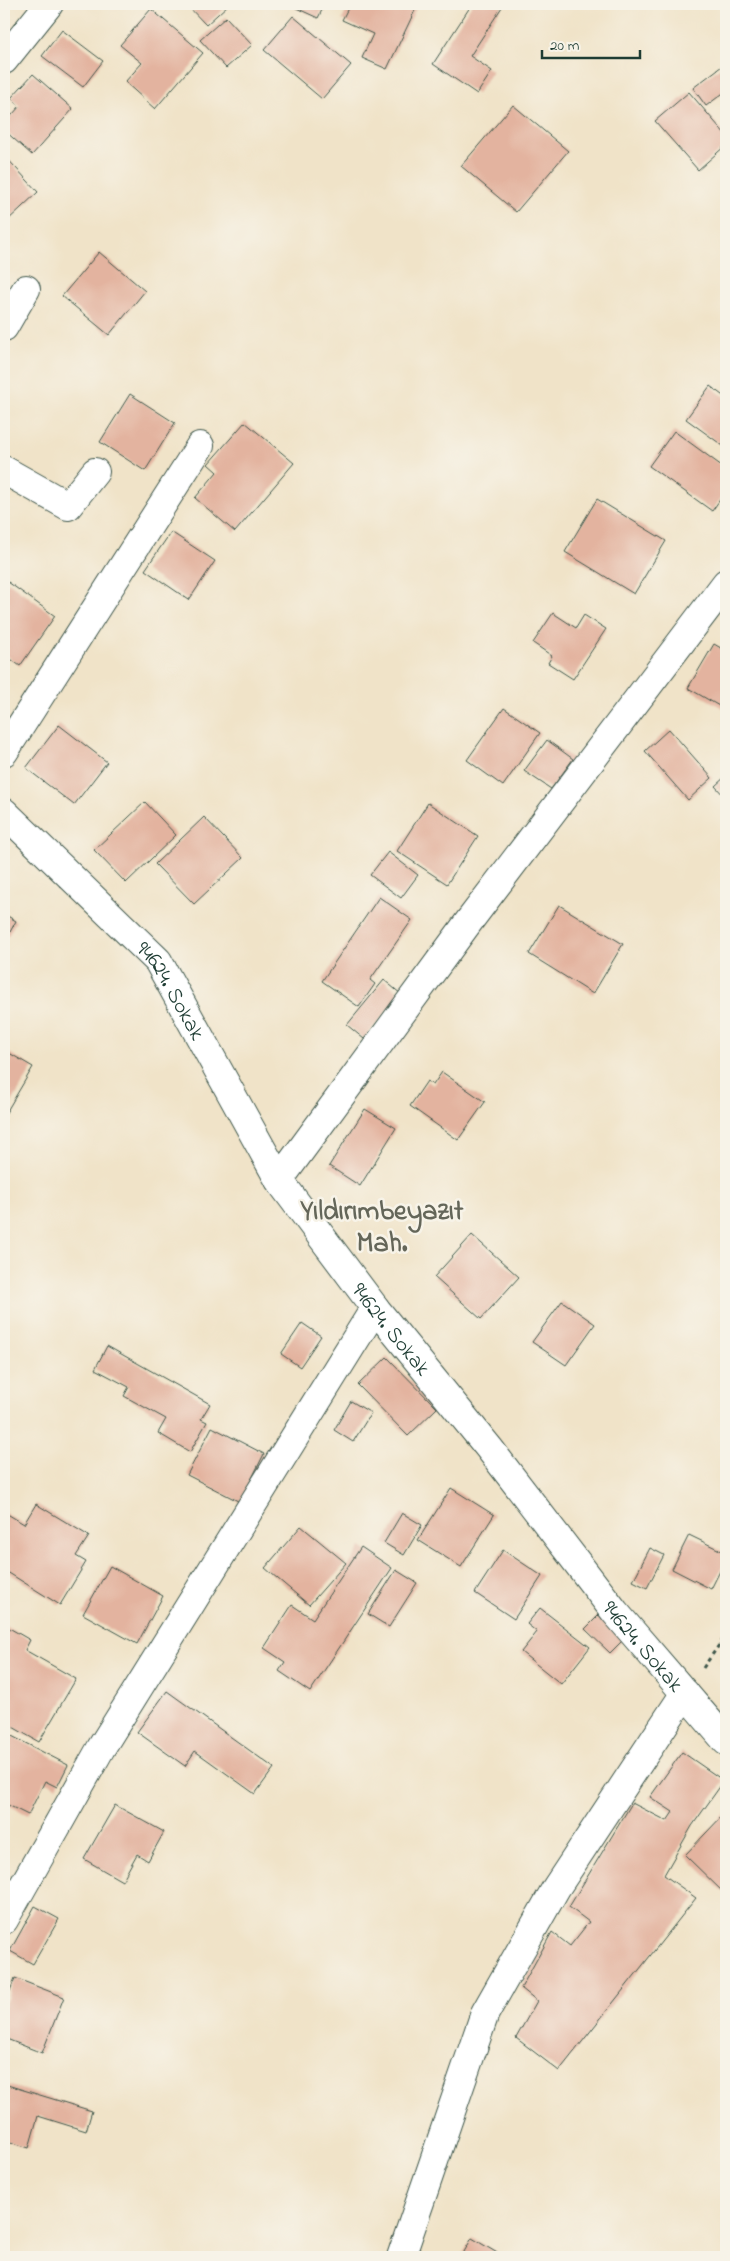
<svg xmlns="http://www.w3.org/2000/svg" width="730" height="2261" viewBox="0 0 730 2261" font-family="'Indie Flower',sans-serif">
<style>
.building{fill:#e3b39f}
.lines{fill:none;stroke-linecap:round;stroke-linejoin:round}
.minor-casing{stroke:#3e564a;stroke-width:30}
.tertiary-casing{stroke:#3e564a;stroke-width:30}
.path{stroke:#3e564a;stroke-width:3;stroke-dasharray:4 4;stroke-linecap:butt}
.minor{stroke:#fff;stroke-width:28}
.tertiary{stroke:#fff;stroke-width:28}
.labels{text-anchor:middle;stroke-width:5;stroke-linejoin:round;paint-order:stroke}
.street-label{font-size:22px;fill:#1f3d34;stroke:#f7f3e8}
.district-label{font-size:28px;font-weight:bold;fill:#646659;stroke:#f7f3e8}
</style>
<rect width="100%" height="100%" fill="#f7f3e8"/>
<filter id="ink" filterUnits="userSpaceOnUse"><feTurbulence type="fractalNoise" baseFrequency=".02" numOctaves="2"/><feDisplacementMap in="SourceGraphic" scale="10" xChannelSelector="R" yChannelSelector="G"/><feConvolveMatrix kernelMatrix="1 2 1 2 8 2 1 2 1" color-interpolation-filters="sRGB"/></filter>
<filter id="wash" filterUnits="userSpaceOnUse"><feTurbulence type="fractalNoise" baseFrequency=".0096" numOctaves="4" result="noise"/><feDisplacementMap in="SourceGraphic" scale="20" xChannelSelector="R" yChannelSelector="G"/><feGaussianBlur stdDeviation="1.12" result="paint"/><feColorMatrix in="noise" values="0 0 0 0 0 0 0 0 0 0 0 0 0 0 0 0 0 1.4 0 .05"/><feComposite in="paint" operator="in"/></filter>
<g filter="url(#wash)">
<rect width="100%" height="100%" fill="#f0e3c8"/>
<g id="blocks">
<path class="building" d="M186,4H229L206,25Z
M295,4H325L318,18L294,7Z
M350,4H418L387,69L362,58L373,34L342,20Z
M472,4H497L502,7L470,56L492,71L477,94L433,64Z
M151,9L203,53L155,109L125,82L142,63L120,45Z
M293,16L351,65L322,99L264,50Z
M226,17L252,45L226,68L200,40Z
M62,30L103,61L83,87L42,56Z
M722,66L726,72V91L706,106L693,88Z
M33,74L73,109L32,155L4,130V124L20,106L11,98Z
M689,92L726,135V145L698,170L655,121Z
M513,105L568,151L516,212L461,166Z
M4,155L38,192L6,222L4,220Z
M99,252L145,291L109,335L62,296Z
M710,386L726,398V448L686,419Z
M130,394L175,423L145,471L100,442Z
M245,422L294,463L235,532L195,498L217,472L208,464Z
M674,431L726,469V491L712,511L649,466Z
M597,499L666,541L634,594L565,552Z
M171,532L215,561L189,600L145,570Z
M8,582L55,616L20,666L4,654V588Z
M553,613L576,628L584,615L606,629L573,679L548,663L552,656L533,643Z
M714,644L726,651V710L688,688Z
M504,708L540,733L503,786L467,760Z
M59,725L107,762L74,805L26,768Z
M669,729L712,778L688,800L645,751Z
M547,740L573,759L551,789L524,771Z
M726,776V798L715,786Z
M145,802L176,835L126,883L94,850Z
M428,803L478,836L447,884L397,851Z
M204,817L243,858L194,904L155,864Z
M388,852L418,875L401,898L370,875Z
M379,897L412,920L370,980L375,984L359,1007L322,981Z
M559,905L623,944L593,994L529,954Z
M4,914L16,921L4,943Z
M384,980L401,994L364,1039L347,1025Z
M4,1050L33,1067L4,1116Z
M442,1072L485,1102L458,1140L410,1106L427,1081L433,1085Z
M365,1109L396,1128L360,1186L329,1166Z
M472,1235L519,1277L481,1319L434,1277Z
M562,1301L595,1324L566,1365L532,1342Z
M302,1323L321,1336L300,1367L281,1354Z
M107,1346L210,1404L201,1419L207,1422L190,1452L158,1433L166,1419L124,1396L129,1387L95,1369Z
M387,1357L437,1408L408,1436L358,1385Z
M351,1401L371,1413L353,1442L334,1430Z
M212,1427L264,1454L240,1502L187,1475Z
M451,1488L494,1515L461,1567L418,1540Z
M36,1504L89,1536L76,1556L86,1562L60,1605L4,1570V1512L24,1524Z
M402,1513L422,1525L404,1555L384,1543Z
M301,1526L346,1563L309,1605L265,1568Z
M689,1535L726,1553V1559L711,1589L672,1569Z
M361,1547L392,1568L310,1692L279,1671L285,1662L264,1648L292,1605L313,1619Z
M650,1548L664,1555L647,1588L633,1581Z
M503,1550L542,1576L514,1619L475,1593Z
M110,1566L163,1596L137,1644L83,1614Z
M396,1570L417,1583L389,1627L368,1614Z
M540,1608L590,1647L561,1684L521,1652L537,1632L527,1624Z
M599,1615L623,1640L610,1653L585,1629Z
M4,1625L30,1640L25,1650L76,1679L39,1742L4,1722Z
M167,1691L274,1768L255,1794L195,1751L185,1766L137,1732Z
M4,1732L68,1765L57,1787L45,1781L28,1815L4,1803Z
M682,1752L724,1781L692,1826L664,1875L696,1898L559,2071L516,2038L537,2001L521,1988L552,1932L570,1946L589,1922L569,1907L632,1803L667,1821L673,1812L650,1797Z
M115,1805L164,1832L148,1861L137,1854L122,1881L84,1859Z
M726,1812V1895L685,1855Z
M35,1906L59,1919L33,1964L10,1951Z
M15,1978L64,1997L42,2053L4,2038V2006Z
M4,2084L92,2111L86,2131L38,2116L29,2148L4,2140Z
M472,2238L504,2257H461Z"/>
</g>
</g>
<g filter="url(#ink)">
<use href="#blocks" fill-opacity="0" stroke="#3e564a" stroke-width="1"/>
<g class="lines">
<g class="minor-casing">
<path id="minor" d="M4,60L49,4
M4,327L26,289
M4,470L68,506L95,472
M4,752L200,446
M279,1180L470,920L726,583
M4,1920L101,1748L375,1308
M401,2257L485,2013L556,1888L685,1693"/>
</g>
<g class="tertiary-casing">
<g id="tertiary">
<path id="s1" d="M4,812L158,961L279,1180L375,1308L489,1448L615,1612L726,1741"/>
</g>
</g>
<path class="path" d="M703,1668L726,1635"/>
<use href="#minor" class="minor"/>
<use href="#tertiary" class="tertiary"/>
</g>
</g>
<g class="labels">
<g class="street-label">
<text dy="8" stroke="none"><textPath href="#s1" startOffset="246">94624. Sokak</textPath></text>
<text dy="8" stroke="none"><textPath href="#s1" startOffset="651">94624. Sokak</textPath></text>
<text dy="8" stroke="none"><textPath href="#s1" startOffset="1056">94624. Sokak</textPath></text>
</g>
<g class="district-label">
<text x="382" y="1219">Yıldırımbeyazıt<tspan x="382" dy="32">Mah.</tspan></text>
</g>
</g>
<rect width="730" height="2261" fill="none" stroke="#f7f3e8" stroke-width="20"/>
<path d="M542 50v8h98v-8" fill="none" stroke="#1f3d34" stroke-width="2.5"/>
<text x="550" y="50" font-size="15" fill="#1f3d34" stroke="#f7f3e8" stroke-width="4" paint-order="stroke">20 m</text>
</svg>
